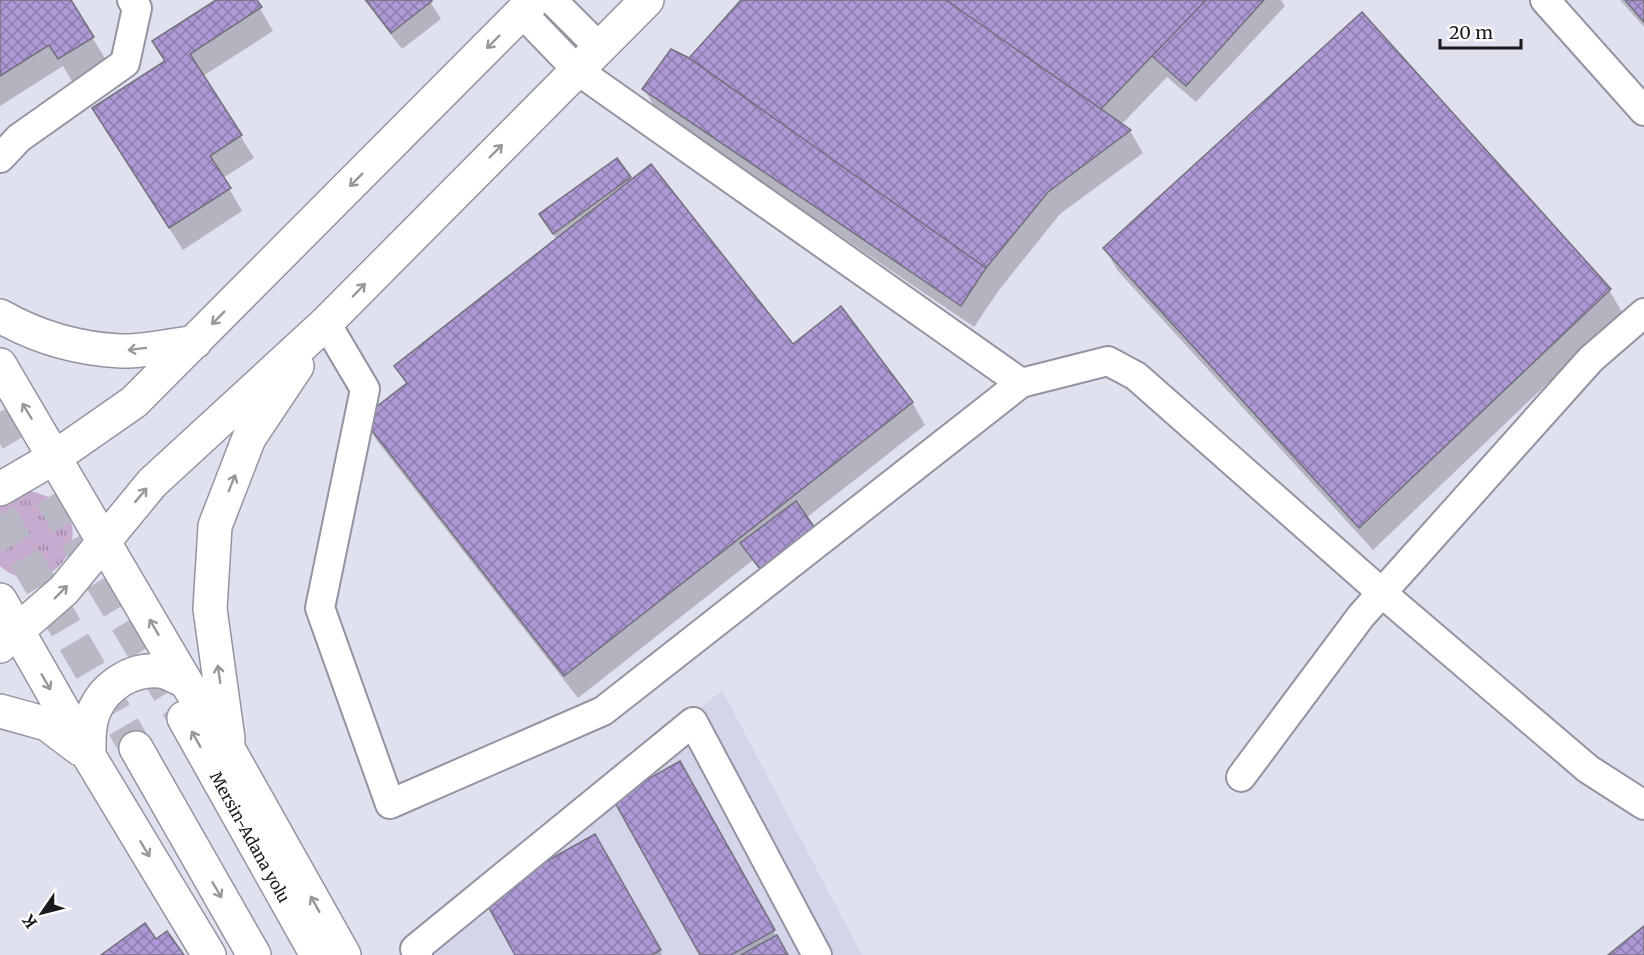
<svg xmlns="http://www.w3.org/2000/svg" width="1644" height="955" viewBox="0 0 1644 955" font-family="Merriweather,serif">
<style>
.built{fill:#d4d5eb}
.grass{fill:url(#grass-tufts)}
.shadow{fill:#0003}
.building{fill:url(#building-cross-hatch);stroke:#74707c;stroke-width:1.5}
.lines{fill:none;stroke-linecap:round;stroke-linejoin:round}
.highway-tunnel{stroke:#b8b9c5;stroke-width:33;stroke-dasharray:33 16;stroke-linecap:butt}
.minor-casing{stroke:#9394a1;stroke-width:32}
.major-casing{stroke:#9394a1;stroke-width:36}
.highway-casing{stroke:#9394a1;stroke-width:36}
.minor{stroke:#fff;stroke-width:28}
.major{stroke:#fff;stroke-width:33}
.highway{stroke:#fff;stroke-width:33}
.oneway{stroke:#98989a}
.labels{text-anchor:middle;stroke-width:4.5;stroke-linejoin:round;paint-order:stroke}
.street-label{font-size:16px;fill:#19191e;stroke:#fff}
</style>
<defs>
<pattern id="grass-tufts" width="24" height="20" patternUnits="userSpaceOnUse" patternTransform="scale(1.5)"><rect width="24" height="20" fill="#c6abce"/><path d="M3 7l-1-3M5 7V3M7 7l1-3M15 17l-1-3M17 17v-4M19 17l1-3" fill="none" stroke="#a08aa7"/></pattern>
<pattern id="building-cross-hatch" width="8" height="8" patternUnits="userSpaceOnUse" patternTransform="scale(1.5)"><rect width="8" height="8" fill="#ae98d5"/><path d="M0 0l8 8M0 8l8-8" fill="none" stroke="#8d7bac"/></pattern>
</defs>
<rect width="100%" height="100%" fill="#e0e1ef"/>
<path class="built" d="M722,690L862,955H408Z"/>
<path class="grass" d="M28,491C115,505 58,616 0,566V503Z"/>
<path class="shadow" d="M0,0H69L106,60L72,81L63,66L0,106Z
M219,0H255L273,31L203,76L254,158L223,178L242,211L183,250L107,131L166,62L154,42Z
M364,0H429L441,19L402,49Z
M743,0H1281L1285,6L1196,102L1167,77L1121,125L1130,131L1143,153L1060,214L999,290L974,327L657,111L644,89L689,59Z
M1620,0H1644V27Z
M617,160L632,181L792,346L912,402L925,425L806,518L767,579L753,560L578,698L377,441L364,419L407,385L396,367L557,240L541,215Z
M1105,249L1609,290L1622,312L1373,550L1118,271Z
M693,786L786,954L787,955H702Z
M595,836L662,955H517Z"/>
<path class="building" d="M0,0H71L94,37L58,59L49,45L0,76Z
M216,0H257L262,7L190,54L242,135L210,156L231,188L169,228L92,108L165,61L152,41Z
M366,0H431L432,1L391,33Z
M741,0H946L1131,130L1048,192L986,268L689,58Z
M946,0H1206L1101,109Z
M1206,0H1264L1186,86L1152,56Z
M1625,0H1644V22Z
M1362,12L1611,289L1359,528L1103,248Z
M671,49L689,58L986,268L961,306L642,89Z
M617,158L631,177L553,234L539,214Z
M651,164L793,344L841,306L913,402L564,676L362,418L407,383L394,366Z
M796,501L815,528L760,569L740,543Z
M680,761L775,930L731,955H700L613,799Z
M595,834L661,950L652,955H515L483,897Z
M145,923L156,939L167,931L184,955H101Z
M1644,926V955H1608Z
M777,935L788,955H741Z"/>
<g class="lines">
<path class="highway-tunnel" d="M0,412L184,718
M0,515L136,748"/>
<g class="minor-casing">
<path id="minor" d="M552,0L600,48
M1545,0L1644,111
M0,158L19,138L125,63L137,8L132,0
M326,323L365,389L320,608L390,804L603,711L1021,383L577,70L522,13
M1021,383L1108,361L1136,376L1382,593L1588,769L1644,805
M1241,777L1361,616L1591,359L1644,313
M418,955L415,949L693,722L817,955"/>
</g>
<g class="major-casing">
<path id="major" d="M0,316C37,337 78,349 121,351C144,352 172,345 195,342
M0,365L186,682L230,752L344,955
M0,489L55,457L134,402L534,0
M0,600L89,756L209,955
M0,646L64,590L152,483L326,323L647,0
M0,711L47,724L80,749
M228,739L210,609L215,526L249,438L297,366
M89,756C89,740 88,724 95,709C106,685 133,668 160,671C169,672 178,678 186,682"/>
</g>
<g class="highway-casing">
<path id="highway" d="M184,718L317,955
M136,748L254,955"/>
</g>
<use href="#minor" class="minor"/>
<use href="#major" class="major"/>
<use href="#highway" class="highway"/>
</g>
<defs><path id="oneway-shaft" d="M-6 0H5M1.5-3L5.5 0L1.5 3" fill="none" stroke-width="1.6" stroke-linecap="round" stroke-linejoin="round" transform="scale(1.5)"/></defs>
<g class="oneway">
<use href="#oneway-shaft" transform="translate(493 42) rotate(135)"/>
<use href="#oneway-shaft" transform="translate(496 151) rotate(-45)"/>
<use href="#oneway-shaft" transform="translate(356 180) rotate(135)"/>
<use href="#oneway-shaft" transform="translate(359 290) rotate(-46)"/>
<use href="#oneway-shaft" transform="translate(218 318) rotate(135)"/>
<use href="#oneway-shaft" transform="translate(137 349) rotate(173)"/>
<use href="#oneway-shaft" transform="translate(27 411) rotate(-121)"/>
<use href="#oneway-shaft" transform="translate(232 483) rotate(-68)"/>
<use href="#oneway-shaft" transform="translate(141 495) rotate(-50)"/>
<use href="#oneway-shaft" transform="translate(61 592) rotate(-45)"/>
<use href="#oneway-shaft" transform="translate(154 627) rotate(-120)"/>
<use href="#oneway-shaft" transform="translate(219 674) rotate(-98)"/>
<use href="#oneway-shaft" transform="translate(46 682) rotate(60)"/>
<use href="#oneway-shaft" transform="translate(196 739) rotate(-119)"/>
<use href="#oneway-shaft" transform="translate(145 849) rotate(59)"/>
<use href="#oneway-shaft" transform="translate(217 890) rotate(60)"/>
<use href="#oneway-shaft" transform="translate(315 904) rotate(-119)"/>
</g>
<g class="labels">
<g class="street-label">
<text transform="translate(250 837) rotate(61)" y="6">Mersin-Adana yolu</text>
</g>
</g>
<g transform="translate(42 913) rotate(235)" stroke="#ffffff" stroke-width="4.5" paint-order="stroke">
<path d="M0-4.5L10 22L0 15L-10 22Z" fill="#19191e"/>
<text y="-9" font-size="16" font-weight="bold" text-anchor="middle" fill="#19191e">K</text>
</g>
<path d="M1440 39v9h81v-9" fill="none" stroke="#19191e" stroke-width="3"/>
<text x="1449" y="39" font-size="18" fill="#19191e" stroke="#ffffff" stroke-width="4.5" paint-order="stroke">20 m</text>
</svg>
